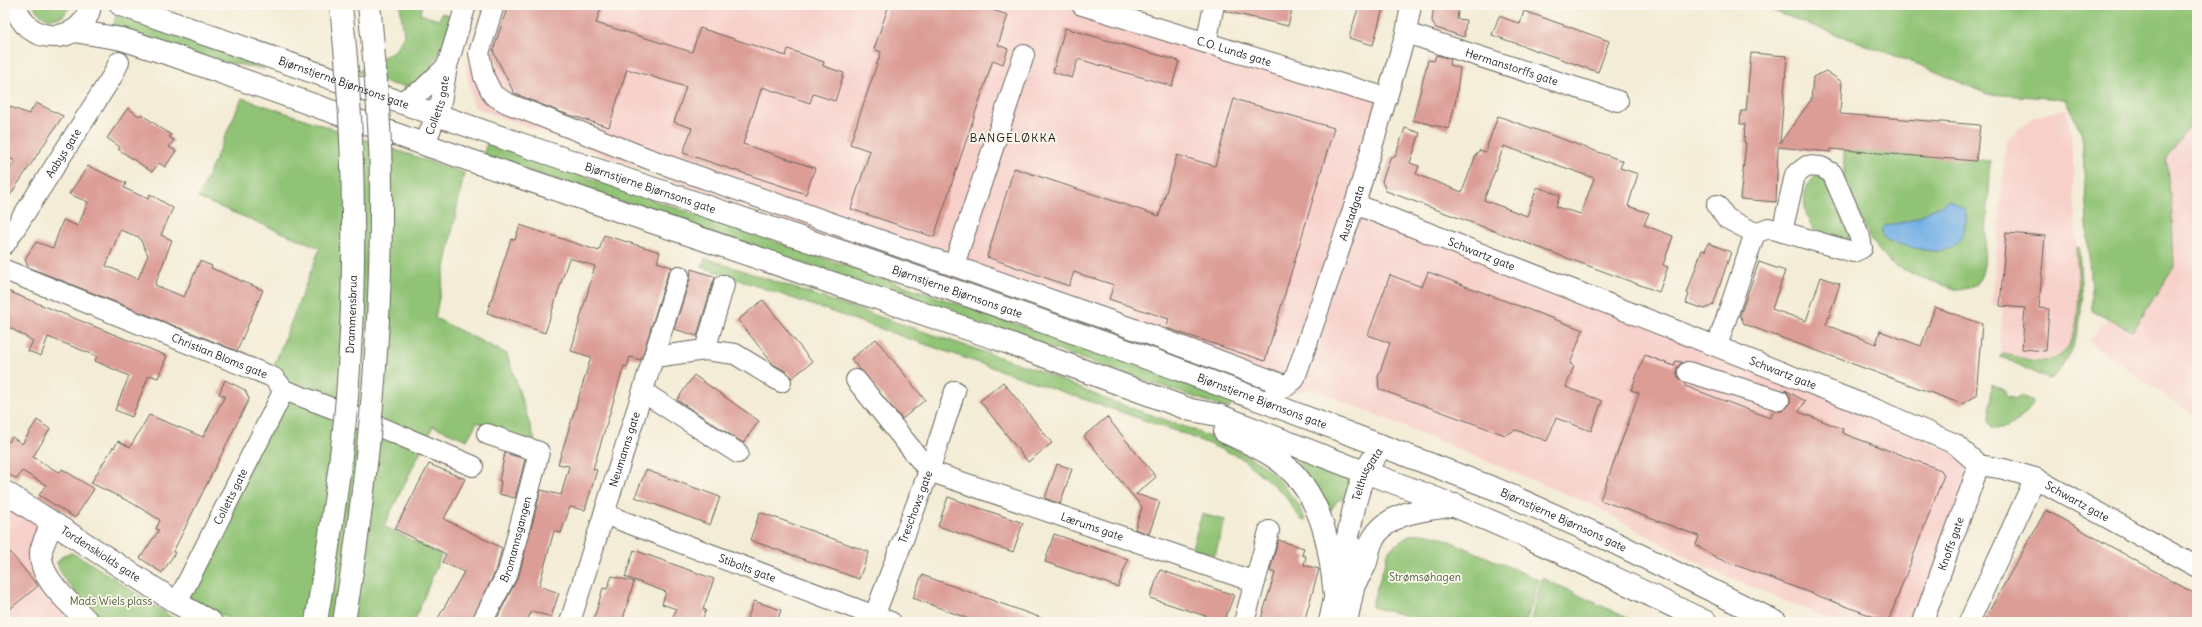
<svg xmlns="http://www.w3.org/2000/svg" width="2202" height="627" viewBox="0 0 2202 627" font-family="Delius,sans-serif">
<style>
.built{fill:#f7d0ca}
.green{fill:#90c374;stroke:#567048}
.water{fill:#74b0e5;stroke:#486680}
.building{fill:#dc9d96;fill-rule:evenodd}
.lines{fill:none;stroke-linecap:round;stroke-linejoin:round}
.minor-casing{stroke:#67655d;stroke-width:22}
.major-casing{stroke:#67655d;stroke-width:24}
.highway-casing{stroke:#67655d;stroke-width:24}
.minor{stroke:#fff;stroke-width:20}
.major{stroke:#fff;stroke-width:22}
.highway{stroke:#fff;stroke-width:22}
.highway-bridge-casing{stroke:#67655d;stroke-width:24;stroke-linecap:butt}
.highway-bridge{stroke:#fff;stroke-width:22}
.labels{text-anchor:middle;stroke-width:3.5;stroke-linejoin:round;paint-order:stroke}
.street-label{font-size:11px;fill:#1c1c1c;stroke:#fbf7ec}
.park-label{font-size:11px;fill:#4a5f3f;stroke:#fbf7ec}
.neighbourhood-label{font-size:12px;letter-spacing:1px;fill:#1c1c1c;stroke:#fbf7ec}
</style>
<rect width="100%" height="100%" fill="#fbf7ec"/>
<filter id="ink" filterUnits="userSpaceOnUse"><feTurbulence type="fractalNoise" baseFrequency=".025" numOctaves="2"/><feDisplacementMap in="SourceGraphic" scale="8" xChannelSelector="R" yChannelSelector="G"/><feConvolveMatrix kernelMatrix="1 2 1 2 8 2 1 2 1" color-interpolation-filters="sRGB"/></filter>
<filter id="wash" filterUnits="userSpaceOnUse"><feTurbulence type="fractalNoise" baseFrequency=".012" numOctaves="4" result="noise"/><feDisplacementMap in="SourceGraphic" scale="16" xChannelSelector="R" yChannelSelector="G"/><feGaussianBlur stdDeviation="0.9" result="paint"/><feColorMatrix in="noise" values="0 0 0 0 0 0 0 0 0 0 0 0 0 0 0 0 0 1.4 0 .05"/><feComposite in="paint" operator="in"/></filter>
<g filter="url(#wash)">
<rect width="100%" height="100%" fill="#f3ecd6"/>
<path class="built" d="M484,5H1082L1387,98L1355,203L1717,346L1979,465L1923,622H1835L1707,568L1590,504L1314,389L1259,399L474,107L466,69Z
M2197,100V418L2088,341L2163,262L2153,156Z
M2066,108L2071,131L2079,289L2076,329L2069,345L2059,356L2046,361L2003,354L2000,348L2002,305L1992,304L2006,140L2034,117Z
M5,496L52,523L41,551L86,622H5Z"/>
<path class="green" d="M34,5H71L63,16C51,21 39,18 34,5Z
M400,5H422L420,14L439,20L442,13L451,16C448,34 430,85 408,86C391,87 373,77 357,72L397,49L404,35Z
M1757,5H2197V117L2166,158L2172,214L2174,266L2133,331L2092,311L2082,134L2065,99L1987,94L1920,65Z
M116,15L265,66L264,69L213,60L113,27Z
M242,98L464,173L435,318L507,354L537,447L477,422L467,440L433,426L384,526L441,555L414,622H237L185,598L283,390L270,376L320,248L198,198Z
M487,143L1236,399L1229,409L483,155Z
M1844,150L1991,161L1984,265L1982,274L1977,284L1969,288L1958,290L1917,276L1890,263L1871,241L1844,178Z
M1823,175L1850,236L1846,242L1816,233C1805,217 1797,191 1815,177Z
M2079,247C2081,295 2089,325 2061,367C2057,371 2054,379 2048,379L2000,356L2003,354C2016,356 2032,362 2045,361C2089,357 2078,276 2076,248Z
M705,258L1035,369L1103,398L1194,430L1241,452L1264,466L1278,479L1298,504L1306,521L1301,520L1284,494L1240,457L1187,435L702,267Z
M1992,384L2006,391L2005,396L2016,399L2020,395L2034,402C2026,415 2009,433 1992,427L1989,421Z
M1295,457H1298L1354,479L1350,498L1338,500L1330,511L1327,512Z
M1202,514L1225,520L1215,555L1192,548Z
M1422,533L1438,536L1539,580L1526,622H1433L1371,607L1389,550L1410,535Z
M72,553L87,561L179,622H102L64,579L57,563L63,555Z
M1542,578L1636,622H1530Z"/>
<path class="water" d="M1950,200L1965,210C1967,217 1966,222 1964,228C1958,260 1925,251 1903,245C1896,244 1889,243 1883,238L1882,229L1886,225L1905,222L1920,216Z"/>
<g id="blocks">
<path class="building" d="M508,5H602L596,23L692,52L700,28L786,56L788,49L824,62L823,66L844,73L835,101L813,94L810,103L762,87L743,144L815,168L806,194L683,153L692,128L674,122L686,87L627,69L609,127L560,112L514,93L493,51Z
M889,5H976L1008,15L998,45L1008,49L1003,64L993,60L934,237L851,209L870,151L850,144L881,52L874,49Z
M1225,5H1293L1288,26L1225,11Z
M1359,5H1372V7L1383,8L1373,45L1349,38Z
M1434,5H1459L1457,19L1466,20L1464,37L1436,28L1432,21Z
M1524,11L1609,41L1598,72L1492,35L1499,16L1520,24Z
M1065,28L1179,61L1172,86L1078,59L1072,78L1053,72Z
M1751,53L1787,56L1780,143L1811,100L1813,77L1826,71L1842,82L1840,114L1980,125L1976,161L1831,149V152L1778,147L1776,202L1740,199L1746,143L1744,142L1745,124H1740L1741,111H1746Z
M1436,55L1451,59L1449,65L1460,68L1456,99L1449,129L1413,120L1428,60L1434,61Z
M1234,99L1334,128L1265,361L1166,328L1169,319L1109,299L1114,285L1074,272L1069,286L987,257L1014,168L1159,216L1177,155L1215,166Z
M36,103L63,116L5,203V176L15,161L5,155V105L29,114Z
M128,108L139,116L141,114L171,135L169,137L174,140L169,147L176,151L165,167L159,163L152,172L118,149L120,147L107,138Z
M1498,116L1623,161L1620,168L1638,174L1628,206L1649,213L1644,225L1673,236L1663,265L1668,267L1659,292L1386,191L1382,181L1391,156L1395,157L1405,128L1420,133L1410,163L1419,166L1416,174L1462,192L1476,155L1480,150L1485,152ZM1504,146L1594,178L1581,214L1556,207L1560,195L1537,187L1527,216L1484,200Z
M88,166L126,183L124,188L148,199L150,194L173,208L161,235L172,240L155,285L184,297L200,261L212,266L211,268L263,290L237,351L28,267L25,259L36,242L53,248L63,220L78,226L88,202L69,194ZM120,230L139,237L148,255L138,279L106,266Z
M520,225L599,251L604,235L660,252L657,262L672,267L668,273L641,360L630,357L627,367L624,366L593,469L597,470L585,510L570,507L561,533L554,531L539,586L559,593L551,617L532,611L526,622H495L519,575L541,490L561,495L569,466L558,464L591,357L571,351L595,266L569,258L545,333L487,313L511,239L515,240Z
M2006,233L2045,236L2039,308L2049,309L2046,351L2022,349L2025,308L2000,306Z
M1708,243L1731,252L1713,305L1705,309L1686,303L1689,294L1687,293L1702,250L1705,251Z
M1759,262L1785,271L1772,309L1806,321L1821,277L1840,284L1826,325L1876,344L1880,331L1921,346L1935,307L1982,324L1976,396L1962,404L1744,324L1740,315Z
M691,269L716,277L713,282L697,336L674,329L690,279Z
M1428,272L1583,330L1570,364L1574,366L1566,387L1602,401L1591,431L1556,418L1547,441L1516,430L1505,435L1379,389L1378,377L1390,343L1368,335L1390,275L1422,287Z
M5,290L167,356L158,378L149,375L132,417L115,410L129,376L95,361L97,356L48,337L41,356L28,351L33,341L5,325Z
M763,300L812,362L792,378L787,372L773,364L738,320Z
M876,339L925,400L902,419L851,359Z
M1645,355L1674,366L1676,361L1682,362L1677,368V374L1680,380L1685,383V386L1770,418L1774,411H1782L1790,404V397L1785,390L1805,401L1799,412L1843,429L1842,433L1941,470L1944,475L1888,622L1717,558L1696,545L1699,536L1600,500L1639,393L1631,390Z
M694,375L759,421L743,443L677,400Z
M225,380L245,390L249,399L173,552L175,553L162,573L140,558L159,530L156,529L160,520L132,503L91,483L113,447L114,448L118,441L130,447L149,415L203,437L225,396L219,394Z
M1003,382L1052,443L1028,462L980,401Z
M1107,417L1156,477L1136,494L1160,502L1149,534L1135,529L1142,507L1084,436Z
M37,420L50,429L33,457L55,470L60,472L62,469L94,489L75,518L39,495L46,485L22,471L17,479L5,472V439L9,442L12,437L22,444Z
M505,453L525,459L515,498L499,494L501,481H499Z
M429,464L465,479L444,519L502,548L497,568L471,622H436L464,572L442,562L446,554L395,529Z
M1057,464L1072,469L1060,504L1045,498Z
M646,470L720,497L710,525L635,497Z
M948,497L1023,523L1013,552L938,526Z
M2046,510L2197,595V622H1983Z
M760,512L869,552L859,579L750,540Z
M1054,534L1128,559L1118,587L1045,562Z
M1278,540L1304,548L1302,555L1306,556L1304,565L1319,569L1304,622H1260L1275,573L1270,571Z
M5,546L38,586L5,613Z
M634,550L714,579L703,609L706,610L701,622H671L676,609L662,604L666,592L625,577Z
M1160,570L1234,595L1224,622L1150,598Z
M922,575L1047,620L1046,622H977L913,598Z
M612,576L634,582L622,622H593L603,588L607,589Z
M754,601L781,610L777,622H746Z"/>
</g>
</g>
<g filter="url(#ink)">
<use href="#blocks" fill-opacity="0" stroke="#67655d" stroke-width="1"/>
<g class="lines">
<g class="minor-casing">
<g id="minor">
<path d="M494,5L479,53L484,77L493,95L507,103L649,159L1151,335L1287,386"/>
<path id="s1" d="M1082,5L1387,98"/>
<path id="s2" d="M1406,33L1618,101"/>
<path d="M1206,43L1214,5"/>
<path d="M401,101L422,90L447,66"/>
<path id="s3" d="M425,144L441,102L447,66L466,5"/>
<path id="s4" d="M1355,204L1875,409L1955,444L1979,465L2004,469L2035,478L2197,567"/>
<path d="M1717,205L1726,218L1755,233L1769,228L1853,252L1862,248L1860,237L1832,173L1821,167L1807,166L1795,175L1782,232"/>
<path id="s5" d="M5,244L113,75L119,62"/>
<path d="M954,265L1024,55"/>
<path id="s6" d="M5,270L270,376L274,378L284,390L356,417L473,466"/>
<path d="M1717,346L1755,233"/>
<path d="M705,350L724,285"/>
<path d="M654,357L705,350L735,354L781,382"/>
<path d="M1688,372L1779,400"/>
<path id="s7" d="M856,380L929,471L1255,582"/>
<path d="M643,392L738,453"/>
<path id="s8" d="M1275,392L1294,380L1297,372L1355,204L1406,33L1411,5"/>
<path id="s9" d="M604,514L891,622"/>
<path id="s10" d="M177,603L284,390"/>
<path id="s11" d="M482,622L508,572L539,452L487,434"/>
<path id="s12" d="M570,622L679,276"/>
<path id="s13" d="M872,622L929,471L955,391"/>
<path d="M1244,622L1269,531"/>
<path id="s14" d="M1923,622L1979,465"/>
<path d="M1969,622L2035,478"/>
</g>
</g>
<g class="major-casing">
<g id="major">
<path id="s15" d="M1382,446L1498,490L1607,539L1776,622"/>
<path d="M1364,472C1482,512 1594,568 1706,622"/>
<path id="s16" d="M5,492L177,603L211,622"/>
<path d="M52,523C49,532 42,543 41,552C39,580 71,603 88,622"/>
<path d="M1354,584C1358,578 1362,572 1365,565C1368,558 1368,549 1372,541C1388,510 1425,510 1456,505"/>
</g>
</g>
<g class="highway-casing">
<g id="highway">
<path d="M16,5C23,46 84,47 90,5"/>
<path id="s17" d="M121,5L532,148L881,265L1164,364L1382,446"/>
<path d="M369,5L371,24"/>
<path d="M74,31L122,39L172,55L469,160L995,338L1191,410L1218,415L1364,472"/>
<path d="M1225,432C1243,440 1261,448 1277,459C1322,491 1330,545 1335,596"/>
<path id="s18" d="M1330,622L1355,503L1364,472L1382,446"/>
<path d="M1346,622L1354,584V562L1357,550"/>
</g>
</g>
<use href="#minor" class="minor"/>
<use href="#major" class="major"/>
<use href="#highway" class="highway"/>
<g class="highway-bridge-casing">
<g id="highway-bridge">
<path id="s19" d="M316,622C328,547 341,472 347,397C357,266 355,136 341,5"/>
<path d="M344,622C368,479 382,335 381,190C381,134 376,79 371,24"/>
</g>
</g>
<use href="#highway-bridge" class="highway-bridge"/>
</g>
</g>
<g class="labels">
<g class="street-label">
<text dy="4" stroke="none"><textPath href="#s1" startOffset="159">C.O. Lunds gate</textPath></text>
<text dy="4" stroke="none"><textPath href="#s2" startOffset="111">Hermanstorffs gate</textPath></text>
<text dy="4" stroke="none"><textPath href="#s17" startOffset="236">Bjørnstjerne Bjørnsons gate</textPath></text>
<text dy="4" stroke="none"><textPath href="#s3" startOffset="41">Colletts gate</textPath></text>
<text dy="4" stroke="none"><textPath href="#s5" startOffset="108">Aabys gate</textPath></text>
<text dy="4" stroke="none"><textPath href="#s17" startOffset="560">Bjørnstjerne Bjørnsons gate</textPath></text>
<text dy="4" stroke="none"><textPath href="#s8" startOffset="199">Austadgata</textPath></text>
<text dy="4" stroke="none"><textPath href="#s4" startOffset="136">Schwartz gate</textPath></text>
<text dy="4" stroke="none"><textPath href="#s17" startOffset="884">Bjørnstjerne Bjørnsons gate</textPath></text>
<text dy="4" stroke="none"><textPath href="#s19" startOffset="310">Drammensbrua</textPath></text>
<text dy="4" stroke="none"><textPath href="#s6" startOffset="231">Christian Bloms gate</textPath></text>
<text dy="4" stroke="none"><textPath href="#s4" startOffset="460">Schwartz gate</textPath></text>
<text dy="4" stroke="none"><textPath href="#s17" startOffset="1208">Bjørnstjerne Bjørnsons gate</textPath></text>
<text dy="4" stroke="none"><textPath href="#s12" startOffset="181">Neumanns gate</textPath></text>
<text dy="4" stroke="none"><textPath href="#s18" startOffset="153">Telthusgata</textPath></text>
<text dy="4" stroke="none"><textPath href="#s10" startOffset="119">Colletts gate</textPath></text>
<text dy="4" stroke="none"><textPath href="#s4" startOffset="784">Schwartz gate</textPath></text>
<text dy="4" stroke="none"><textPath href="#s13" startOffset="123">Treschows gate</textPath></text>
<text dy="4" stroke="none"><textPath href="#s15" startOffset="196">Bjørnstjerne Bjørnsons gate</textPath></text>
<text dy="4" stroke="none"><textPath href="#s7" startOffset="289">Lærums gate</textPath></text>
<text dy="4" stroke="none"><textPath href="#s11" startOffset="90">Bromannsgangen</textPath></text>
<text dy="4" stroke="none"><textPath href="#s14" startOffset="83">Knoffs gate</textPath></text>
<text dy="4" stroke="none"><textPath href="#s16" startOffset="114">Tordenskiolds gate</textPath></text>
<text dy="4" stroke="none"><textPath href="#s9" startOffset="153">Stibolts gate</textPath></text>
</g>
<g class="park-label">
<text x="1425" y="581">Strømsøhagen</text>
<text x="111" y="605">Mads Wiels plass</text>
</g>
<g class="neighbourhood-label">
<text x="1013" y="142">BANGELØKKA</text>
</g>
</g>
<rect width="2202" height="627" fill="none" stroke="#fbf7ec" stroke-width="20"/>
</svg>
